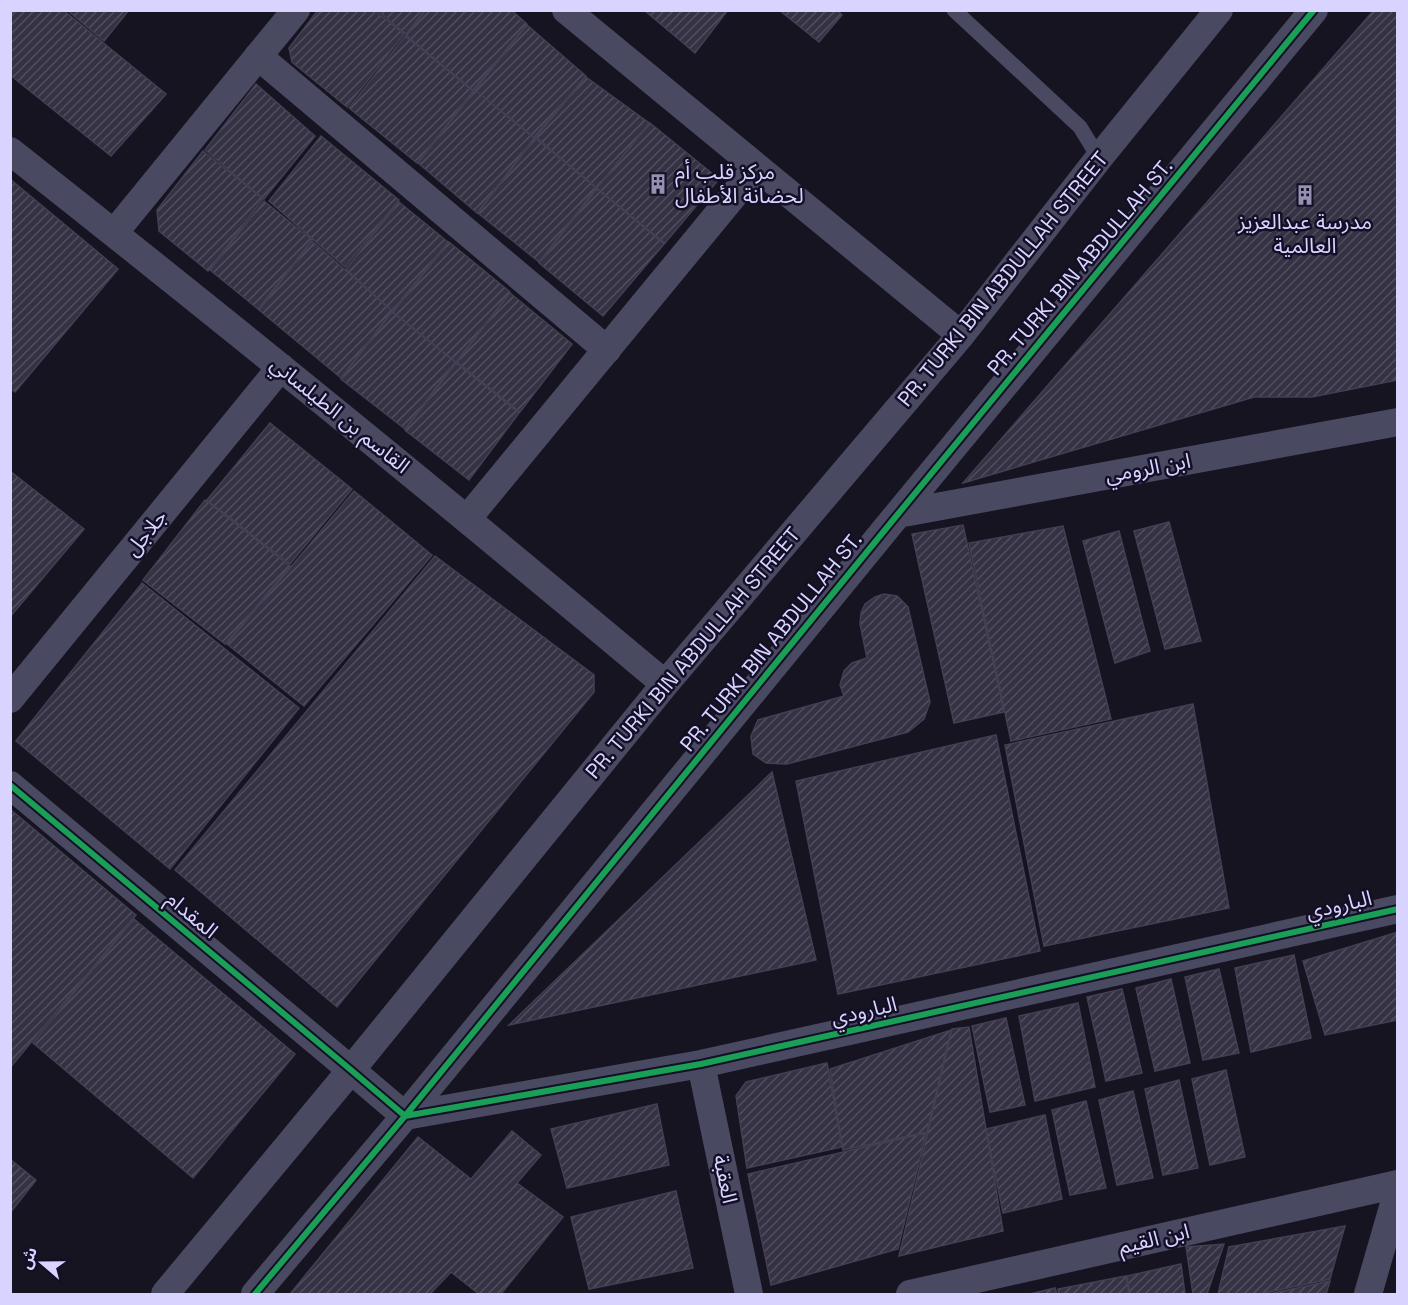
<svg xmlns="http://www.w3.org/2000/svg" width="1408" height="1305" viewBox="0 0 1408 1305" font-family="'Space Grotesk','Noto Sans Arabic',sans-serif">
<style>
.building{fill:url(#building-hatch);stroke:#433f54;stroke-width:1.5}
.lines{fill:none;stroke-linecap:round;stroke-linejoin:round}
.service{stroke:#4a4962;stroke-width:15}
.minor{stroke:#4a4962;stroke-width:28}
.cycleway-casing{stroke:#130f26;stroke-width:10}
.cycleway{stroke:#1a9f57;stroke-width:6}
.labels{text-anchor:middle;stroke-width:5;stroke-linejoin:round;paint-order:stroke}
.poi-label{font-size:21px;fill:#d9d4ff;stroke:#130f26;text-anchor:start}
.street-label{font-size:21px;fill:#d9d4ff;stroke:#130f26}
</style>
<defs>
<pattern id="building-hatch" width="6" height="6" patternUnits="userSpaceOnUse" patternTransform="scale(1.5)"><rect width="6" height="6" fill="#343243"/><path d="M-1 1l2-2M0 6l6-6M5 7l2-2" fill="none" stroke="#514f5f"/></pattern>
</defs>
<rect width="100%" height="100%" fill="#161421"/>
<path class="building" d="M14,10H63L166,94L111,156L10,75V15Z
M67,10H129L104,41Z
M318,10H374L404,34L347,107L292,62L289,48Z
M377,10H425L406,34Z
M426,10H511L527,24L473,90L406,35Z
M644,10H728L695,53Z
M779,10H837L842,15L819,42Z
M1374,10H1398V380L1312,397H1254L963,483Z
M527,25L586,76L534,137L475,90Z
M405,36L473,91L417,163L349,108Z
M586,77L649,123L597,188L536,137Z
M256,84L315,136L264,199L205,150Z
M475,90L534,138L477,213L418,163Z
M650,123L719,179L665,243L597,188Z
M321,136L399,200L345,267L269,201Z
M535,138L596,188L539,262L478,213Z
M203,151L263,199L208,271L159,231L157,210Z
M10,179L118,269L15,392L10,388Z
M597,189L664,244L603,316L539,263Z
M264,201L312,240L258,309L210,270Z
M399,202L448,242L392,311L346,269Z
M312,241L392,311L341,378L259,310Z
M449,242L510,292L456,362L393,312Z
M510,293L572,344L520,412L457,362Z
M392,312L455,362L405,429L341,379Z
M456,363L519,413L469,480L405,430Z
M270,423L352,489L290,564L207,500Z
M10,471L84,529L10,617Z
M354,491L432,555L304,706L227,644Z
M205,500L290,566L225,644L143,580Z
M1169,522L1201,641L1165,649L1134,531Z
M963,525L1004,712L954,723L912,534Z
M1063,526L1111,719L1011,741L969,543Z
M1119,531L1150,651L1115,663L1083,541Z
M435,556L594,675V692L337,1007L175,870Z
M142,583L299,708L170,869L16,741Z
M884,594L897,596L908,607L930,702L924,719L908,732L787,764L766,763L753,754L751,736L758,720L844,696L840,685L844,671L852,663L867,658L860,624L861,613L865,604L875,597Z
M1193,704L1229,908L1044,946L1005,745Z
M996,735L1040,951L838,994L796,781Z
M772,772L816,960L509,1025Z
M10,809L136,915L10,1068Z
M134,919L295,1054L193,1178L33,1043Z
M1398,932V1020L1325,1035L1303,961Z
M1294,955L1311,1038L1251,1052L1235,968Z
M1219,969L1239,1053L1203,1060L1185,977Z
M1171,979L1190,1063L1155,1071L1136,988Z
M1122,989L1142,1073L1106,1081L1087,997Z
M1078,1003L1095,1087L1035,1101L1019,1016Z
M1006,1018L1025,1105L990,1112L972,1026Z
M969,1027L1003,1231L899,1256L952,1029Z
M951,1030L927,1132L843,1150L830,1069Z
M827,1063L842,1147L747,1168L736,1096L746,1082Z
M1226,1070L1245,1157L1210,1165L1192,1079Z
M1179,1080L1198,1168L1163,1175L1145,1089Z
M1133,1091L1153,1178L1117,1185L1099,1100Z
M1086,1101L1106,1188L1070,1195L1052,1110Z
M657,1104L669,1165L567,1188L551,1129Z
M1045,1115L1062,1199L1003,1213L986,1129Z
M512,1131L541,1155L517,1183L563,1217L501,1294H479L451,1272L430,1294H290L418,1137L471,1179Z
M926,1133L898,1249L771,1285L748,1174Z
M10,1159L36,1180L10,1213Z
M676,1191L693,1268L589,1289L571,1217Z
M1345,1226L1330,1279L1260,1294H1218L1229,1247Z
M1224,1244L1207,1294H1193L1186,1247Z
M1181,1264L1185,1294H1130L1127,1276Z
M1126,1276L1129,1294H1059L1058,1289Z
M1330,1281L1326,1294H1269Z
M1055,1288L1057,1294H1030Z"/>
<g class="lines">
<path class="service" d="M954,10L1080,127L1099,158"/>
<path class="minor" d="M566,10L961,335
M258,56L607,350
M10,151C232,326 449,503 665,684
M114,233L296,10
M898,514L1398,422
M467,519L757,167
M10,699L281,367
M10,785L351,1070L405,1116L701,1064L1398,909
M701,1064L749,1294
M165,1294L351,1070L665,684L961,335L1099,158L1219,10
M255,1294L405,1116L898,514L1314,10
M910,1294L1398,1184
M1368,1294L1398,1190"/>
<g class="cycleway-casing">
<path id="cycleway" d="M10,785L351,1070L405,1116L701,1064L1398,909
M255,1294L405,1116L898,514L1314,10"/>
</g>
<use href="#cycleway" class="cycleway"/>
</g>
<defs>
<g id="building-bare" transform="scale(1.62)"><path d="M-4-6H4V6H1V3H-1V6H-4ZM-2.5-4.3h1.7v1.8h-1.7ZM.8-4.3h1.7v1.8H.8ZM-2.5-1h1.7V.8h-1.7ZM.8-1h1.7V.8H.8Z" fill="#9591b1" stroke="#130f26" stroke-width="2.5" paint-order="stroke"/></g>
</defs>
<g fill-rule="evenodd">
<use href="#building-bare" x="658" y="184"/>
<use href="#building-bare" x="1305" y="195"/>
</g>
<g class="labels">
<g class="poi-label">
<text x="675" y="179">مركز قلب أم<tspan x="675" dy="24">لحضانة الأطفال</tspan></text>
<text x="1305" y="229" text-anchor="middle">مدرسة عبدالعزيز<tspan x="1305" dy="24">العالمية</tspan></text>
</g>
<g class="street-label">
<text transform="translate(1080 267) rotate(-50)" y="7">PR. TURKI BIN ABDULLAH ST.</text>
<text transform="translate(1003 279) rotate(-51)" y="7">PR. TURKI BIN ABDULLAH STREET</text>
<text transform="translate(340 415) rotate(39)" y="7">القاسم بن الطيلساني</text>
<text transform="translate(1148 468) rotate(-10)" y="7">ابن الرومي</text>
<text transform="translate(146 533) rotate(-51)" y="7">جلاجل</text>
<text transform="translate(771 642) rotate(-51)" y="7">PR. TURKI BIN ABDULLAH ST.</text>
<text transform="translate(693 653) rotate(-50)" y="7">PR. TURKI BIN ABDULLAH STREET</text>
<text transform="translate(1339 905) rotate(-13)" y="7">البارودي</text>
<text transform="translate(192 915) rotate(40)" y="7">المقدام</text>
<text transform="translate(864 1011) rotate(-13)" y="7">البارودي</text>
<text transform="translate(725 1179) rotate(78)" y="7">العقبة</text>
<text transform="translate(1154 1239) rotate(-13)" y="7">ابن القيم</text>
</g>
</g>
<rect width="1408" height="1305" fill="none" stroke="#d9d4ff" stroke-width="24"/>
<g transform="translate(42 1263) rotate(290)" stroke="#130f26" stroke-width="4.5" paint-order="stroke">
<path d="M0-4.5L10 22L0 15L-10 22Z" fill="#d9d4ff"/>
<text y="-9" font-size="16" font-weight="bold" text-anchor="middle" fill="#d9d4ff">ش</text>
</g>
</svg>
